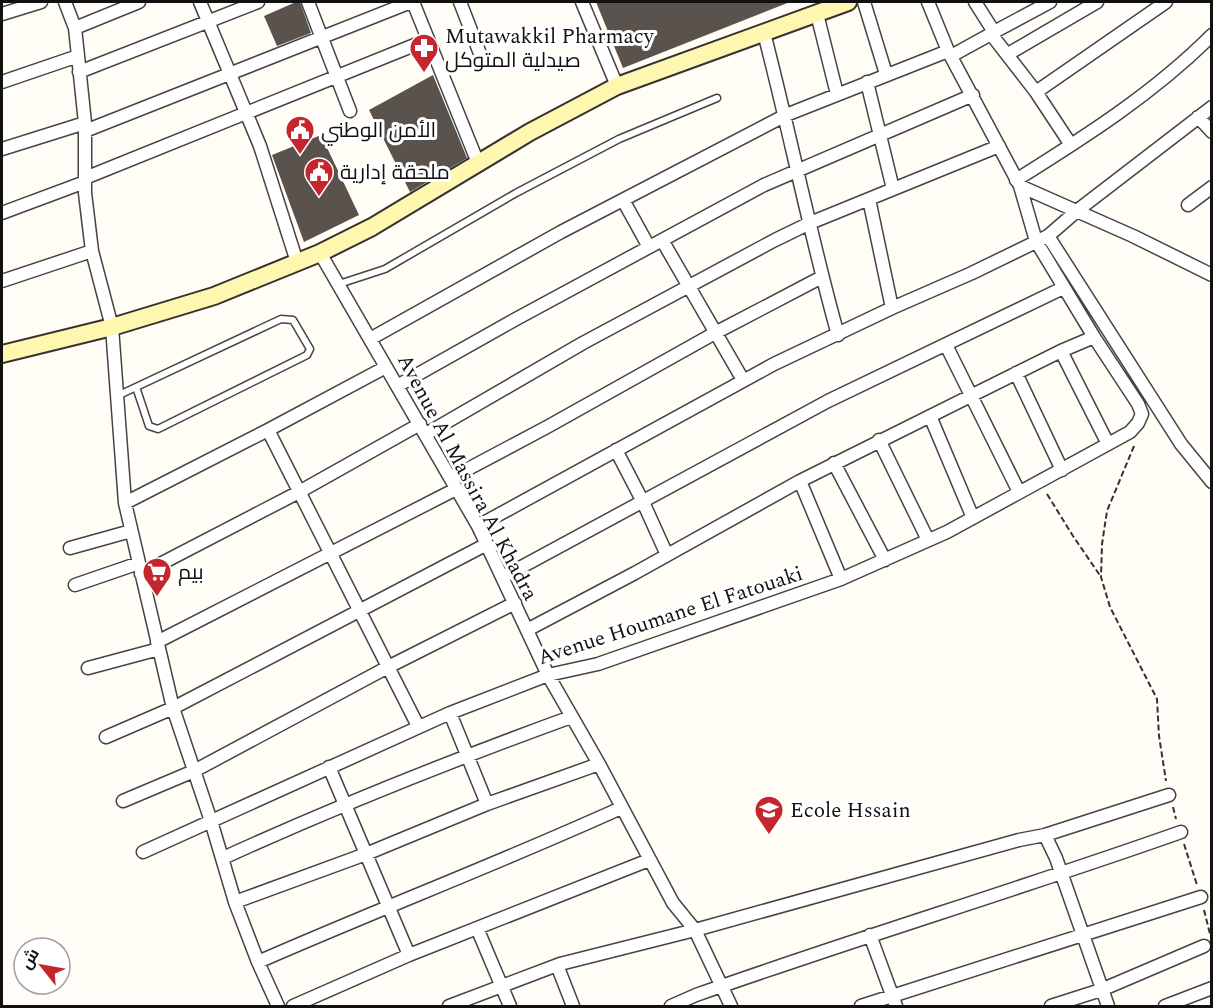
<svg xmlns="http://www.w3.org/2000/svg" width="1213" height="1008" viewBox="0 0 1213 1008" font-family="Spectral,Cairo,serif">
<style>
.building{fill:#5a524d}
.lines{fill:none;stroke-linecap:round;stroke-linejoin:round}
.lane-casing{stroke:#444;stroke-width:9}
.street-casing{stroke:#444;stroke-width:15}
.secondary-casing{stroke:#333;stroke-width:20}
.path{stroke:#333;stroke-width:2;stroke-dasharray:6 3;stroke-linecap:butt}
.lane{stroke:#fff;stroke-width:6}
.street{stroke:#fff;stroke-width:12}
.secondary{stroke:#fff6b0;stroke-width:16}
.labels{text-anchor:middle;stroke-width:6;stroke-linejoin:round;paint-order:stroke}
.poi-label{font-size:21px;fill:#111;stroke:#fff;text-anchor:start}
.street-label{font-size:21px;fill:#111;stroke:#fff}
</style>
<rect width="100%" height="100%" fill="#fffdf5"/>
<path class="building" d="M296,2H300L311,33L277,46L264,16Z
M596,2H790L623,68Z
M433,75L467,158L410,192L369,110Z
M321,135L359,215L304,242L272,155Z"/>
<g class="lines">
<g class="lane-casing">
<path id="lane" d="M339,284L385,269L516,193L619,139L717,98
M117,396L281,319L293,320L310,349L307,355L158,429L149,426L136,387"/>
</g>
<g class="street-casing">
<path id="street" d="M65,2L75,28L78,56L85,123V193L92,251L112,327L125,503L173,708L211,821L235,902L258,962L278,1006
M200,2L260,146L297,262
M308,2L350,111
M413,2L478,163
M460,2L479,51
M582,2L617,86
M864,2L886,74
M975,2L994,32L991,34L1036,92L1071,145
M2,14L41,2
M817,14L837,94
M75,28L139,2
M994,32L1050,2
M764,33C790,133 810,235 838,335
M1008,54L1097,2
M951,56L991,34
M79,72L258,2
M2,82L78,56
M867,82L893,189
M1036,92L1166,2
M1198,117L1212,132
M85,131L411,2
M2,149L85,123
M85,178L427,40
M1016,180C1085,137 1154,93 1212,35
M1020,186L1133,236L1212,275
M869,199L892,308
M623,200L649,247
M1188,205L1212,187
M2,213L85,182
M1048,236L1181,444L1212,482
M662,240L743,380
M320,253L478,526L548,675L599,764L673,903L695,930L731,1006
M2,281L92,251
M370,339L561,232L786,115L948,51
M946,345L1019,492
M1061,351L1108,444
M1016,373L1062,470
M397,386L516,319L764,185L973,95
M930,416L973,518
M268,430L418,726
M426,434L583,343L775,240L810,223L999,146
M879,440L928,540
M616,450L643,502L667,555
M834,463L885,560
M451,478L547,427L715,333L822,277
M800,481L841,579
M125,503L268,430L386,367
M478,526L774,364L892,308L972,273L1048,236L1078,210L1212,107
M70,548L131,531
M141,574L299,492L420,424
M503,577L828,401L1063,288
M75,585L139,563
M527,630L635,573L800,481L1061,351L1094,337
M157,642L456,489
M88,668L159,649
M450,713L487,804
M106,737L173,708L487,544
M329,767L409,955
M123,801L194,771L388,667L515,603
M1045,835L1169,795
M143,852L450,713L548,675L598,664L841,579L947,532L1130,432L1138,423L1142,414L1138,404L1094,337L1036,241L1020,186L948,51L928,2
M223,858C337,806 453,760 571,717
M235,902L366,854L487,804L599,764
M477,928L510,1006
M870,935L896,1006
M258,962C379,909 502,862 621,808
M557,965L573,1006
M293,1006L409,955L649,860
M449,1006L560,964L695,930L1019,840L1045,835L1056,858L1108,1006
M671,1006L696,995C857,938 1020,889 1181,832
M861,1006L1201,897
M1051,1006L1101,990L1204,946
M1165,1006L1212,988"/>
</g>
<g class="secondary-casing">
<path id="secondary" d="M2,354L112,327L214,296L320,253L372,227L530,132L617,86L848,2"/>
</g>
<path class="path" d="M1134,446L1107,511L1102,544L1101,577L1110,607L1157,699L1159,736L1166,781
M1047,494L1073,536L1101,577
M1173,807L1176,819
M1184,844L1197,885
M1204,910L1210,934"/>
<use href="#lane" class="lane"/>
<use href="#street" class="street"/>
<use href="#secondary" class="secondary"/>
</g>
<defs>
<g id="pharmacy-pin" transform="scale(1.5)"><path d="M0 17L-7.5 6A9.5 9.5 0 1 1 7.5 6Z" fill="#c4262e" stroke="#fff"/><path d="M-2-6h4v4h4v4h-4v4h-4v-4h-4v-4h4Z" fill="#fff"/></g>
<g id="civic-pin" transform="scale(1.5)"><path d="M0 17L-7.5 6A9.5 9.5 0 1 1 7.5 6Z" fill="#c4262e" stroke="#fff"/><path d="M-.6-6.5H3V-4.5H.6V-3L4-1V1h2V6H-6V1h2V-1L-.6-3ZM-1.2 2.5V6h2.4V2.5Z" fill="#fff"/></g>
<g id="supermarket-pin" transform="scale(1.5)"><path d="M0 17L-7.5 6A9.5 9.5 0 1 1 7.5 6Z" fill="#c4262e" stroke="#fff"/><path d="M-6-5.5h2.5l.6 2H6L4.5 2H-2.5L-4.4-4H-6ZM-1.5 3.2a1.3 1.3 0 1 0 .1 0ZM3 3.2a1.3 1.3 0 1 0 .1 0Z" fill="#fff"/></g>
<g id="school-pin" transform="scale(1.5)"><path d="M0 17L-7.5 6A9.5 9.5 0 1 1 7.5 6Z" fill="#c4262e" stroke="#fff"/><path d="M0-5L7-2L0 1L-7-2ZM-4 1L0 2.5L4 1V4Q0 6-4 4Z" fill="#fff"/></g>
</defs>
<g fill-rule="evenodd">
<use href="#pharmacy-pin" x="424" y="48"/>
<use href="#civic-pin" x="300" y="130"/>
<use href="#civic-pin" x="319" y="172"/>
<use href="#supermarket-pin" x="157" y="572"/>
<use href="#school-pin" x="769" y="810"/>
</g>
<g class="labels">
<g class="poi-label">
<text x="445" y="43">Mutawakkil Pharmacy<tspan x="445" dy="24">صيدلية المتوكل</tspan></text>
<text x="321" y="137">الأمن الوطني</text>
<text x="340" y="179">ملحقة إدارية</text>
<text x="178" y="579">بيم</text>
<text x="790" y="817">Ecole Hssain</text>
</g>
<g class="street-label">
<text transform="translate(468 477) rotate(62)" y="7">Avenue Al Massira Al Khadra</text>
<text transform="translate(670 615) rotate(-18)" y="7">Avenue Houmane El Fatouaki</text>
</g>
</g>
<rect width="1213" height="1008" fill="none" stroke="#111111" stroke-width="6"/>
<g transform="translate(42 966) rotate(301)"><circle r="28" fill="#ffffff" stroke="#a0a0a0" stroke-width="1.5"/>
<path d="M0-4.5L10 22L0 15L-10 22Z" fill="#c4262e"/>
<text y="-9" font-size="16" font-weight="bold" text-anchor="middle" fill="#111111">ش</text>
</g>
</svg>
